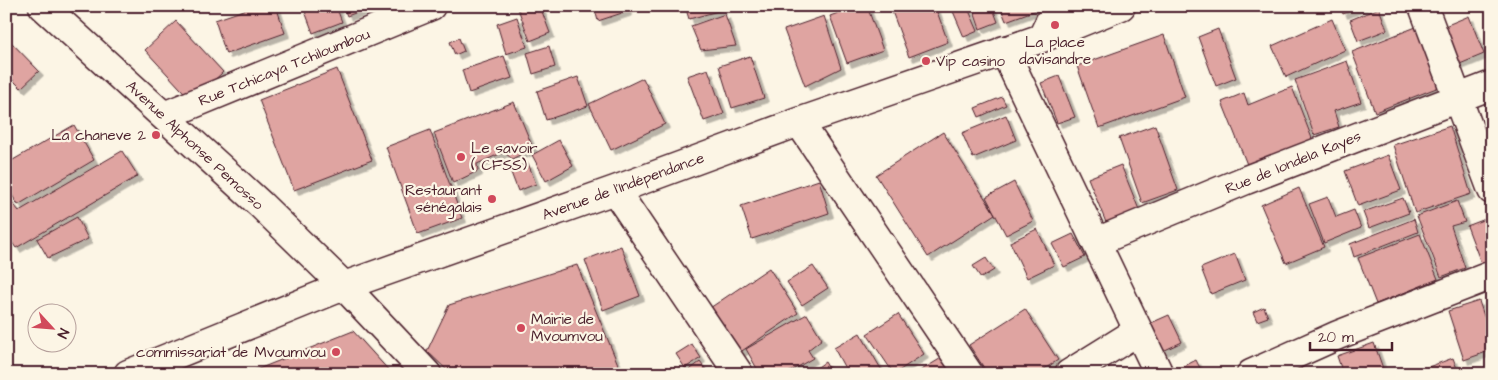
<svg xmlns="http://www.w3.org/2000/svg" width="1498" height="380" viewBox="0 0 1498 380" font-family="'Architects Daughter',sans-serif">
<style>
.building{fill:#dfa4a1;stroke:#4a1f2b;filter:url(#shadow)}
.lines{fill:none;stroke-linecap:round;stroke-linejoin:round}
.minor-casing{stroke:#4a1f2b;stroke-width:31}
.minor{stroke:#fcf5e5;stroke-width:28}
.poi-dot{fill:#d1495b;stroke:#fcf5e5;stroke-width:2}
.labels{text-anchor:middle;stroke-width:4.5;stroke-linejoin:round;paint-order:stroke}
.poi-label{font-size:15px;fill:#4a1f2b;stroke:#fcf5e5;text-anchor:start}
.street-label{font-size:15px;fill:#4a1f2b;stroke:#fcf5e5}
</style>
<defs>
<filter id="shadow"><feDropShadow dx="4.5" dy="4.5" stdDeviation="0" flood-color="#0004"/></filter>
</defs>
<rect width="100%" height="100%" fill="#fcf5e5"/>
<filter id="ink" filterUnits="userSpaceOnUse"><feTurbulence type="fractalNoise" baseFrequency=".02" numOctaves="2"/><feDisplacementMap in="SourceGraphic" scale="10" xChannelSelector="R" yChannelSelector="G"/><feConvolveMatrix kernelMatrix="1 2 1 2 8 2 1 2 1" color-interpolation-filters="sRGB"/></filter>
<g filter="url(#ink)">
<path class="building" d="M256,6H276L285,33L226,54L215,20Z
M303,6H336L342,22L313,33Z
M343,6H374L347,16Z
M517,6H540L550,33L530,41Z
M594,6H627L628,11L598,21Z
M685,6H721L722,10L689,19Z
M857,6H867L883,50L847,63L830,16Z
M890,6H935L948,42L909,57Z
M957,6H967L978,31L964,37L952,9Z
M972,6H992L998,22L980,29Z
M1000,6H1034L1036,10L1006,21Z
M1340,6H1363L1343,14Z
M1379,8L1387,30L1358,41L1350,20Z
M725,14L736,46L701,50L691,26Z
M824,16L841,68L805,86L784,30Z
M1469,16L1484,54L1455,66L1440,28Z
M517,17L527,47L506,54L497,24Z
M1332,19L1345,50L1286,77L1272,46Z
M176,21L223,72L192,101L145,50Z
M1416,27L1439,87L1375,112L1352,52Z
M1218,29L1236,78L1216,86L1198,37Z
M1164,35L1185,97L1099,128L1077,66Z
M6,37L39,71L21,88L6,73Z
M459,38L464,51L455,55L450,42Z
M549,46L555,67L533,74L527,53Z
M504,56L512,78L469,93L462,70Z
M750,56L764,98L732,108L719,66Z
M1347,61L1361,102L1334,111L1339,127L1314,135L1295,80Z
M337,69L372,160L294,190L259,100Z
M708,69L724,114L704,121L687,76Z
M1059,76L1075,117L1057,123L1041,83Z
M578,77L588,106L546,120L537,91Z
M643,78L665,124L611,150L589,104Z
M1292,87L1313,141L1248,167L1222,102L1244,93L1248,105Z
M1002,97L1006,105L979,117L975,108Z
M514,102L533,148L512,159L504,152L477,164L478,171L453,183L434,133Z
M1006,115L1016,140L973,158L962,133Z
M74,125L94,160L18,205L6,185V164Z
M1155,125L1178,190L1142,203L1119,138Z
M1450,126L1471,194L1415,213L1393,145Z
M430,130L462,218L418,234L386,147Z
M943,132L995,214L928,257L876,175Z
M559,140L573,166L546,181L532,155Z
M122,151L138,176L16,248L6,234V195L19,211Z
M1388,155L1401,190L1358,206L1345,171Z
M528,163L536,184L518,191L510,170Z
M1121,165L1142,217L1109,230L1088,178Z
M819,180L829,213L752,239L741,206Z
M1014,182L1033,221L1006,235L986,197Z
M1299,188L1324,247L1286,263L1261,205Z
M1328,197L1336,217L1354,210L1361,228L1324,243L1309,204Z
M1403,198L1409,213L1369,228L1363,212Z
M1457,201L1465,222L1451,226L1465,268L1441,277L1417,216Z
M77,217L88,239L48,258L37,239Z
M1488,218L1492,227V268L1484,271L1467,226Z
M1414,219L1418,232L1354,257L1350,244Z
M1037,229L1054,265L1027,278L1010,242Z
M1073,234L1085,257L1064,267L1052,244Z
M1420,234L1438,279L1376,304L1358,258Z
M621,246L640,296L603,310L585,260Z
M1235,254L1245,280L1211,294L1201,268Z
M986,258L994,270L981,278L973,266Z
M577,265L622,374H451L427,351L449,305Z
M813,266L828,288L802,305L787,282Z
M769,268L798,313L733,357L704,312Z
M1479,301L1492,340V350L1464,360L1448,311Z
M1264,307L1268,317L1257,321L1253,312Z
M1025,309L1058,360L1037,374H988L969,345Z
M807,314L822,339L808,350L813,358L786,374H760L746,349Z
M898,314L924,354L894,374L867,334Z
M1169,315L1182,342L1163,351L1151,323Z
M353,331L392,374H246Z
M860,333L884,374H848L834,348Z
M1374,343L1385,374H1343L1337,356Z
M692,344L701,358L685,368L676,354Z
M943,357L953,374H915Z
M1453,358L1459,374H1409Z
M1196,360L1203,374H1174L1173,372Z
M700,362L709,374H684Z
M825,362L832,374H808Z
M1300,365L1304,374H1284Z"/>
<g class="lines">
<g class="minor-casing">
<path id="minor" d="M43,6L260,204L344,286L427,374
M1423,6L1492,190
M1042,38L1057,6
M1004,50L1159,374
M164,116L431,6
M799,122L969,374
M615,190L739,374
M1096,242L1246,180L1492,85
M128,374L344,286L615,190L799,122L1042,38L1121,6
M1069,374L1138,331
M1251,374L1338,335L1492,275"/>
</g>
<use href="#minor" class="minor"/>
</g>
</g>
<g class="poi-dot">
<circle cx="1055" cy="25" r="5"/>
<circle cx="926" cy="61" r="5"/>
<circle cx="156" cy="135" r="5"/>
<circle cx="461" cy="157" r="5"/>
<circle cx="492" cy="199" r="5"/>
<circle cx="521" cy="328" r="5"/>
<circle cx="336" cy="352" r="5"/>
</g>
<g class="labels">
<g class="poi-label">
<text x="1055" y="47" text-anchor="middle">La place<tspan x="1055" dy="17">davisandre</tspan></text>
<text x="936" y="66">Vip casino</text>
<text x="146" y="140" text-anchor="end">La chaneve 2</text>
<text x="471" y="153">Le savoir<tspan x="471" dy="17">( CFSS)</tspan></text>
<text x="482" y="195" text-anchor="end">Restaurant<tspan x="482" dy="17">sénégalais</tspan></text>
<text x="531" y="324">Mairie de<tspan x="531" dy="17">Mvoumvou</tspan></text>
<text x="326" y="357" text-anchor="end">commissariat de Mvoumvou</text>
</g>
<g class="street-label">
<text transform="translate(284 67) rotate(-22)" y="5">Rue Tchicaya Tchiloumbou</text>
<text transform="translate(195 145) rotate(43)" y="5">Avenue Alphonse Pemosso</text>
<text transform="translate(1293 162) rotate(-22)" y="5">Rue de londela Kayes</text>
<text transform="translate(623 186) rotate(-20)" y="5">Avenue de l'Indépendance</text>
</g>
</g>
<rect width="1498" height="380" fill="none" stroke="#fcf5e5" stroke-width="25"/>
<rect x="12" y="12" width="1473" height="355" fill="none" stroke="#4a1f2b" stroke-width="2" filter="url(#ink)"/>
<g transform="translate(52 328) rotate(116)"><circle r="24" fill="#fcf5e5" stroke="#b59f9b"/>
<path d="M0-4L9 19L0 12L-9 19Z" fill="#d1495b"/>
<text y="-8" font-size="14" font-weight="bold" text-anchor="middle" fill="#4a1f2b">N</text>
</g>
<path d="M1310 342v8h82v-8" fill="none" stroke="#4a1f2b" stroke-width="2.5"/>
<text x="1318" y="342" font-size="15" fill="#4a1f2b" stroke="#fcf5e5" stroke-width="4" paint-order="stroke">20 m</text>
</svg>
